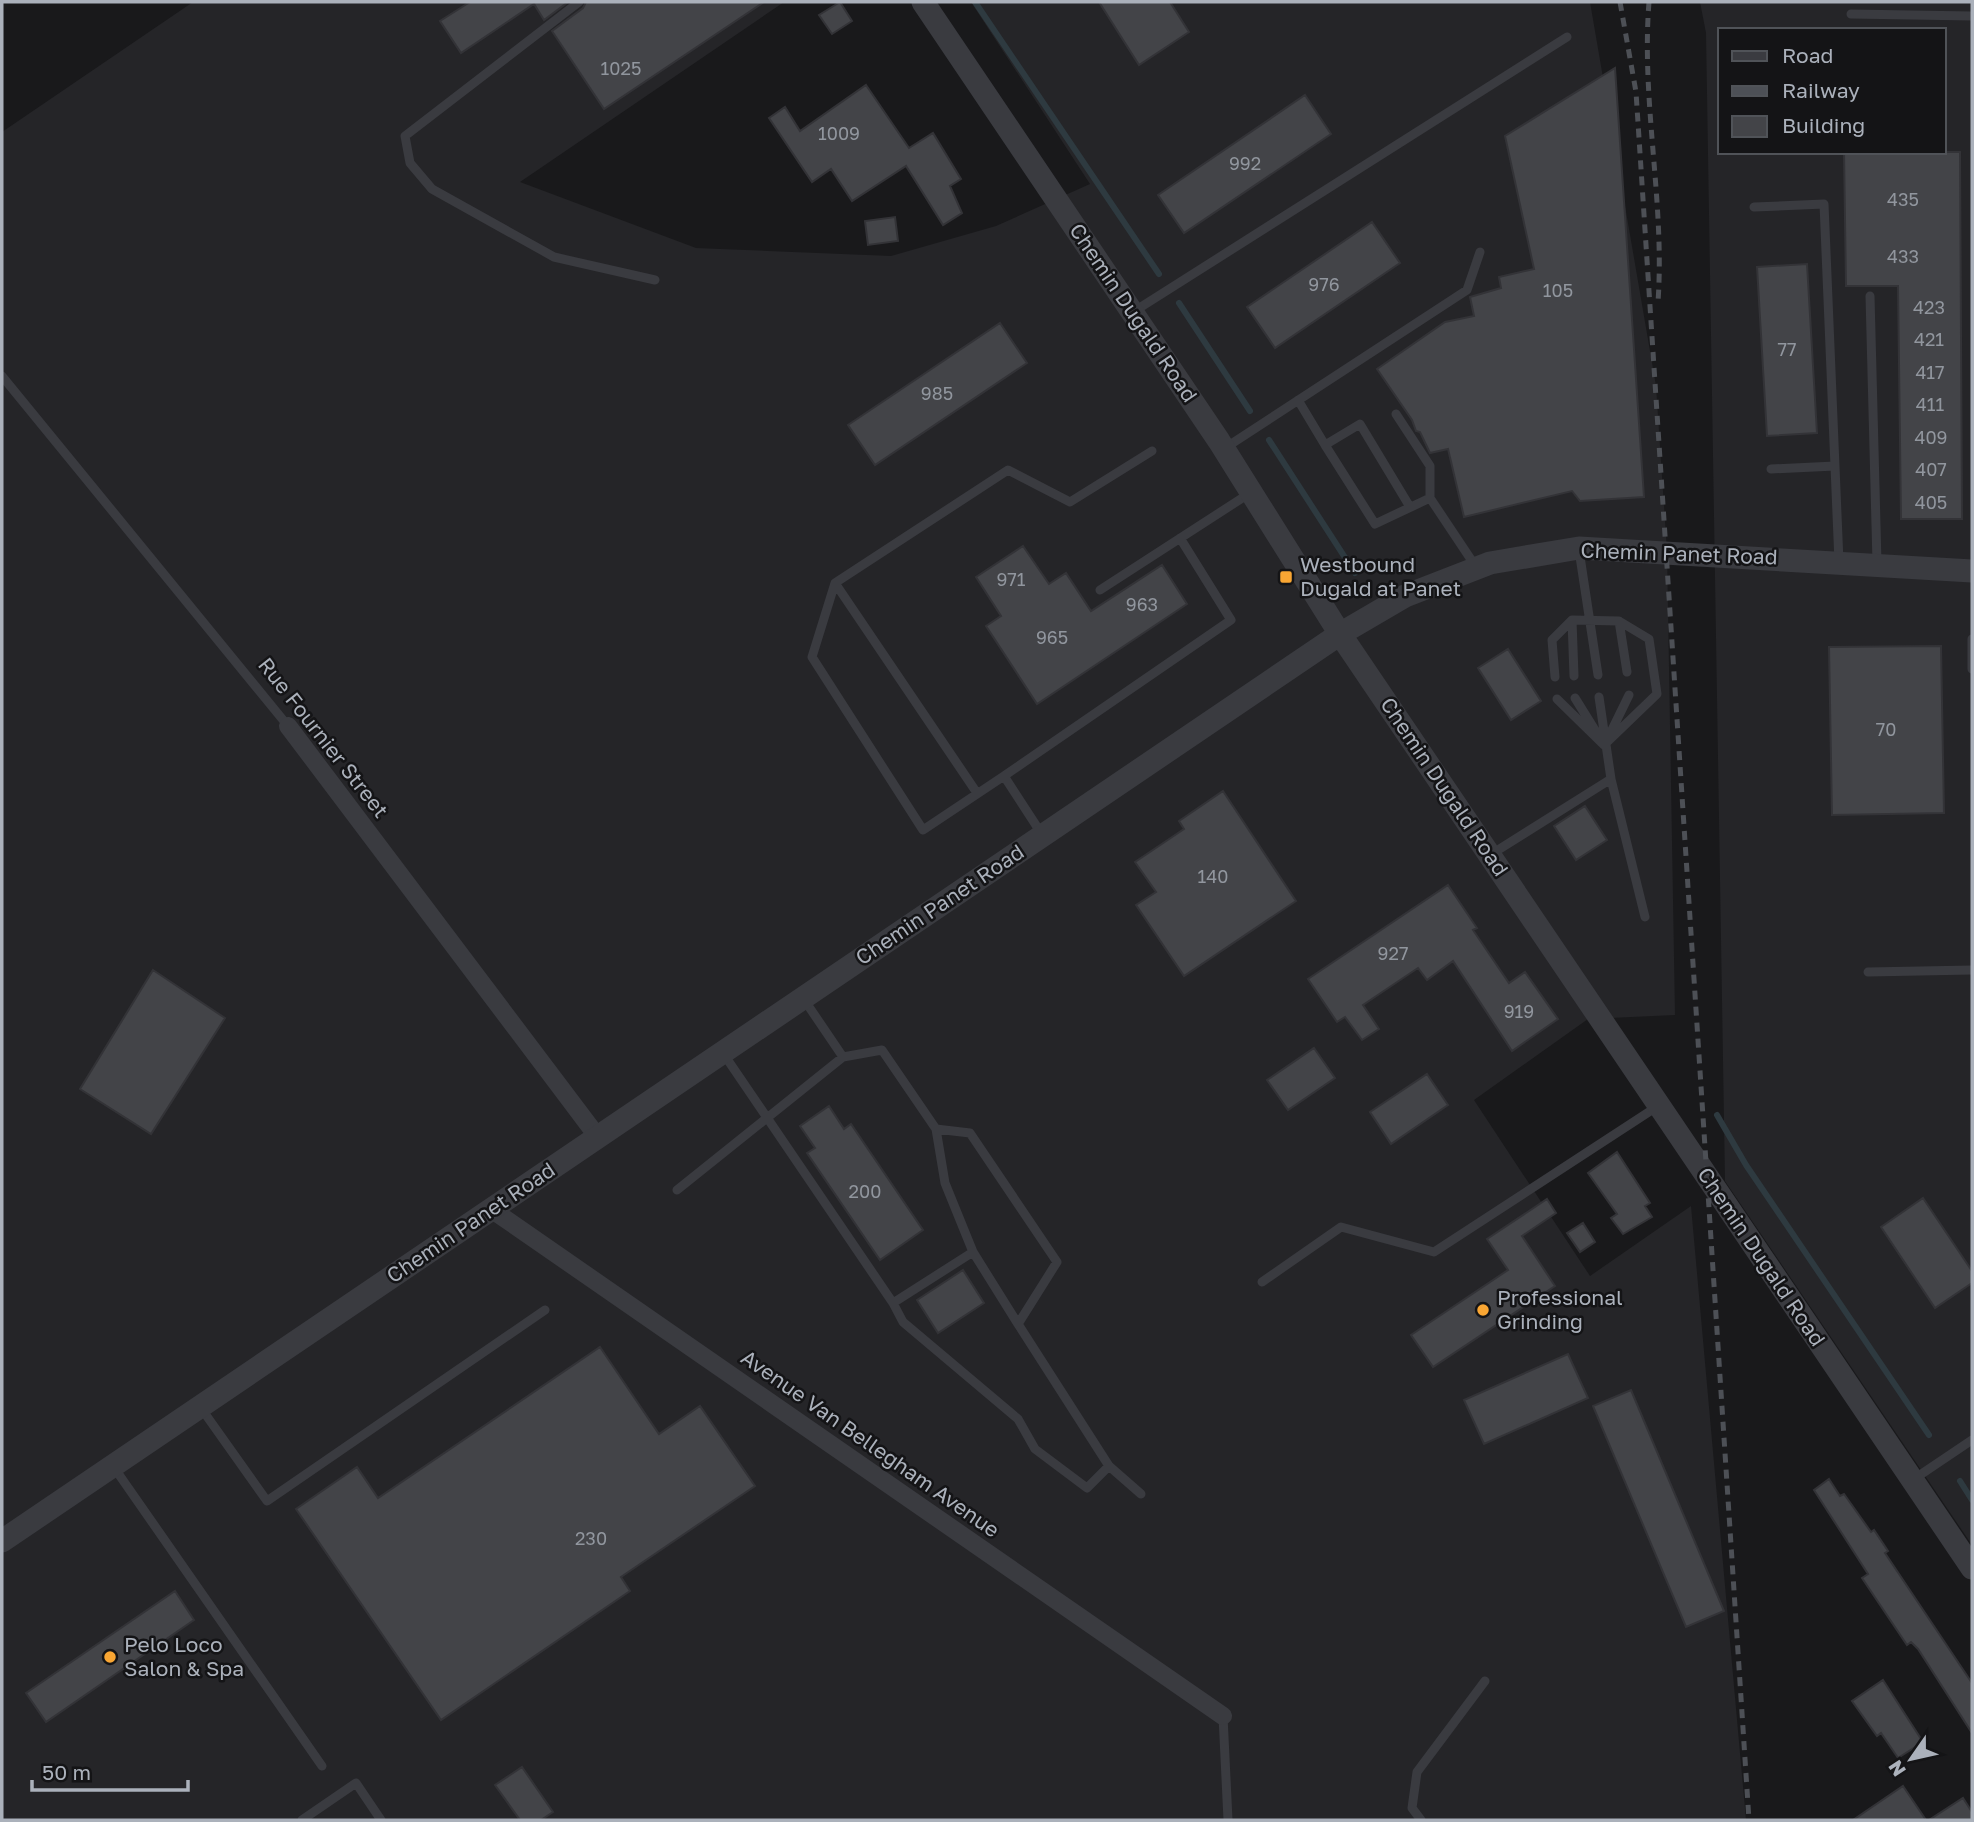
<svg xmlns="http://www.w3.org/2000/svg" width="1974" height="1822" viewBox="0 0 1974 1822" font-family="'Golos Text',sans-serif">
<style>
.built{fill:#252528;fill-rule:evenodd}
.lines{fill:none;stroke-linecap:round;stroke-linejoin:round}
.stream{stroke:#2e3a40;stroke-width:6}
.building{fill:#434448;stroke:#333337;stroke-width:2}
.service{stroke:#3a3b40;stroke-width:9}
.minor{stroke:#3a3b40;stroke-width:18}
.tertiary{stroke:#3a3b40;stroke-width:23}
.rail{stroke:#4d5056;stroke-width:5;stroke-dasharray:9 7;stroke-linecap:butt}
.poi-dot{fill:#f9a633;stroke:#141416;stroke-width:2.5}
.labels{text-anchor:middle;stroke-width:5;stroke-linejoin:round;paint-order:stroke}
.number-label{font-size:18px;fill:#91969e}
.street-label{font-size:21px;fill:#abb1bb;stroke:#141416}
.poi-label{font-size:21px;fill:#abb1bb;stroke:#141416;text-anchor:start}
</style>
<rect width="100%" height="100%" fill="#19191b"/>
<path class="built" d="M193,2H784L520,182L696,248L891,256L996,226L1090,184L971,2H1590L1656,386L1667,551L1675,1015L1588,1019L1474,1100L1590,1276L1691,1206L1746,1820H2V132Z
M1700,2H1972V1545L1725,1181L1706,33ZM1720,30H1944V152H1720Z"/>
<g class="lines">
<path class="stream" d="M975,2L1159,274
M1179,303L1250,411
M1269,440L1355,573
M1717,1115L1746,1165L1929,1435
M1960,1481L1972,1500"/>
</g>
<path class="building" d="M470,2H568L544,20L534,4L461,53L440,21Z
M586,2H764L604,109L552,31L583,8Z
M840,2L852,21L832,34L819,15Z
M1099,2H1170L1189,32L1139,65Z
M1615,68L1644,497L1580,501L1572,491L1464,517L1448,449L1430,453L1420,432L1416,431L1412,420L1377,369L1445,322L1474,316L1470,297L1501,288L1499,277L1534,269L1505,136Z
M866,85L909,148L933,133L961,179L950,186L962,213L943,225L906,166L852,201L831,169L812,182L769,118L785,107L800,131Z
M1305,95L1331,134L1184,233L1158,195Z
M1844,152H1960L1962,519H1901L1898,286H1846Z
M895,217L898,241L868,245L865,221Z
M1372,222L1400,263L1275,348L1247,307Z
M1807,264L1817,433L1767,436L1757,267Z
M1000,323L1027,363L875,465L848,425Z
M1023,546L1049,584L1066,573L1091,611L1162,565L1187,604L1037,704L986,626L1001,616L976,577Z
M1941,646L1944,813L1832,815L1829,647Z
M1508,649L1541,701L1511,720L1478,668Z
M1223,791L1296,901L1184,976L1136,905L1156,892L1135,862L1184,829L1179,821Z
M1585,806L1607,840L1576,860L1554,826Z
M1448,885L1477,928L1473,930L1509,983L1525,972L1558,1019L1512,1051L1453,961L1427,980L1418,968L1363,1005L1379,1029L1362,1040L1345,1017L1337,1022L1308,979Z
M153,970L225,1018L151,1134L80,1089Z
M1314,1048L1335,1078L1288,1110L1267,1080Z
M1427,1074L1448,1105L1391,1144L1370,1112Z
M829,1106L844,1129L851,1124L923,1230L880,1260L807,1153L815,1148L800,1126Z
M1617,1152L1650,1203L1645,1206L1652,1217L1623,1234L1611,1218L1617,1214L1588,1173Z
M1923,1198L1972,1271V1283L1935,1308L1881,1227Z
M1547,1199L1556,1213L1522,1236L1555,1286L1433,1367L1411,1335L1508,1270L1487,1239Z
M1583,1223L1595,1242L1580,1252L1567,1233Z
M963,1270L984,1303L938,1333L917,1300Z
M600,1347L659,1434L700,1406L755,1486L621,1577L630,1591L441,1720L296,1509L357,1467L378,1498Z
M1568,1354L1588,1398L1484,1444L1464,1400Z
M1631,1390L1724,1611L1686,1627L1593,1406Z
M1829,1479L1840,1496L1844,1494L1871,1532L1874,1530L1888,1551L1885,1553L1972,1683V1733L1918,1649L1911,1642L1907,1645L1862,1578L1868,1574L1814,1490Z
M175,1591L194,1620L46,1722L26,1693Z
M1883,1680L1923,1742L1898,1758L1881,1733L1877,1736L1852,1701Z
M522,1767L553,1812L541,1820H520L495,1785Z
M1903,1786L1926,1820H1853Z
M1963,1798L1972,1812V1820H1929Z"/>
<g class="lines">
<path class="service" d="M579,2L405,136L410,163L432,189L554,257L655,280
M1851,14L1972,16
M1754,207L1824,204L1839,562
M1870,296L1877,563
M1133,312L1567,37
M2,376L288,726
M1298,400L1325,445
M1396,414L1430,466V498
M1225,448L1467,290L1480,252
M1771,469L1835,466
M1410,507L1360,424L1325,445L1375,524L1430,498L1476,567
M1579,550L1598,675
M835,583L977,793
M1100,590L1250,493
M1572,620L1574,676
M1619,621L1627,672
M1972,639V669
M1555,677L1552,640L1572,620L1619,621L1649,639L1657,694L1604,745
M1575,698L1598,735
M1557,699L1604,745
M1608,738L1629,695
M1004,776L923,830L812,657L835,583L1008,470L1070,502L1152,451
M1611,779L1645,917
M1043,836L1004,776L1231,620L1180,538
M1490,855L1611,779L1599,697
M1868,972L1972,970
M803,998L843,1057
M677,1190L843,1057L882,1050L936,1129L945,1183L973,1252L893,1303L723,1053
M973,1252L1018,1324
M1262,1282L1341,1227L1434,1252L1658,1106
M893,1303L903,1322L1018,1419L1035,1449L1087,1488L1109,1466L1018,1324L1057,1262L970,1133L936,1129
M201,1408L267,1501L545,1310
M113,1466L322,1766
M1109,1466L1141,1494
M1914,1479L1972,1440
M1223,1716L1228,1820
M302,1820L356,1783L381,1820
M1421,1820L1412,1808L1417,1772L1485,1681"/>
<path class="minor" d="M288,726L597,1136
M491,1209L1223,1716"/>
<path class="tertiary" d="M923,2L1219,441L1340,634L1972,1568
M2,1541L1340,634L1405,596L1490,563L1579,548L1972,571"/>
<path class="rail" d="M1620,2L1636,92L1749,1820
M1649,2C1641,102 1665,202 1658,302"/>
</g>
<g class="poi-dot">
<rect x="1279" y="570" width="14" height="14" rx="3.5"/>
<circle cx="1483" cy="1310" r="7"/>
<circle cx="110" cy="1657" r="7"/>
</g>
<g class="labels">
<g class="number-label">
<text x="621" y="75">1025</text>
<text x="839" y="140">1009</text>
<text x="1245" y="170">992</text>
<text x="1903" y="206">435</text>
<text x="1903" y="263">433</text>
<text x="1324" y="291">976</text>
<text x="1558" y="297">105</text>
<text x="1929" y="314">423</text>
<text x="1929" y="346">421</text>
<text x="1787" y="356">77</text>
<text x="1930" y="379">417</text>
<text x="937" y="400">985</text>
<text x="1930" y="411">411</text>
<text x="1931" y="444">409</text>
<text x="1931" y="476">407</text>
<text x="1931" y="509">405</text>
<text x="1011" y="586">971</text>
<text x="1142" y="611">963</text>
<text x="1052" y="644">965</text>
<text x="1886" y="736">70</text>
<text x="1213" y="883">140</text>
<text x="1393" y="960">927</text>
<text x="1519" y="1018">919</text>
<text x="865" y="1198">200</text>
<text x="591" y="1545">230</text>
</g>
<g class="street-label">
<text transform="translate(1133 313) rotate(56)" y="7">Chemin Dugald Road</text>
<text transform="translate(1679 554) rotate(2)" y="7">Chemin Panet Road</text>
<text transform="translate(323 738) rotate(52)" y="7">Rue Fournier Street</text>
<text transform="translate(1444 787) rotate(56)" y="7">Chemin Dugald Road</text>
<text transform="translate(940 905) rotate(-34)" y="7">Chemin Panet Road</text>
<text transform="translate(471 1223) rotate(-34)" y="7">Chemin Panet Road</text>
<text transform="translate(1761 1257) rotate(56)" y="7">Chemin Dugald Road</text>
<text transform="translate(870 1444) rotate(35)" y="7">Avenue Van Bellegham Avenue</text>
</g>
<g class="poi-label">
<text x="1300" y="572">Westbound<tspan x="1300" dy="24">Dugald at Panet</tspan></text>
<text x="1497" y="1305">Professional<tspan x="1497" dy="24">Grinding</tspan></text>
<text x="124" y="1652">Pelo Loco<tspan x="124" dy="24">Salon &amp; Spa</tspan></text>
</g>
</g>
<rect width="1974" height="1822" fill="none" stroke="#abb1bb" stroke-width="7"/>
<rect x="1718" y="28" width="228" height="126" fill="#141416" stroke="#505358" stroke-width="2"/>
<rect x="1732" y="51" width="35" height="10" fill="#3a3b40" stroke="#505358" stroke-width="2"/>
<text x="1782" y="63" font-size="21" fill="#abb1bb">Road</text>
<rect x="1732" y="86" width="35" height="10" fill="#4d5056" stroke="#505358" stroke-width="2"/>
<text x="1782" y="98" font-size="21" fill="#abb1bb">Railway</text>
<rect x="1732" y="116" width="35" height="21" fill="#434448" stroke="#505358" stroke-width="2"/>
<text x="1782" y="133" font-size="21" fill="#abb1bb">Building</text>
<g transform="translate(1911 1759) rotate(236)" stroke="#141416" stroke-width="5" paint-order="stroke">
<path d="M0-5L12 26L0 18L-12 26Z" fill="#abb1bb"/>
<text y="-10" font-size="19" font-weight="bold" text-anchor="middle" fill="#abb1bb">N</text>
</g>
<path d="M32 1780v10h156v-10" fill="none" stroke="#abb1bb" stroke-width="3.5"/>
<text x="42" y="1780" font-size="21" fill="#abb1bb" stroke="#141416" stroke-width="5" paint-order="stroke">50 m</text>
</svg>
